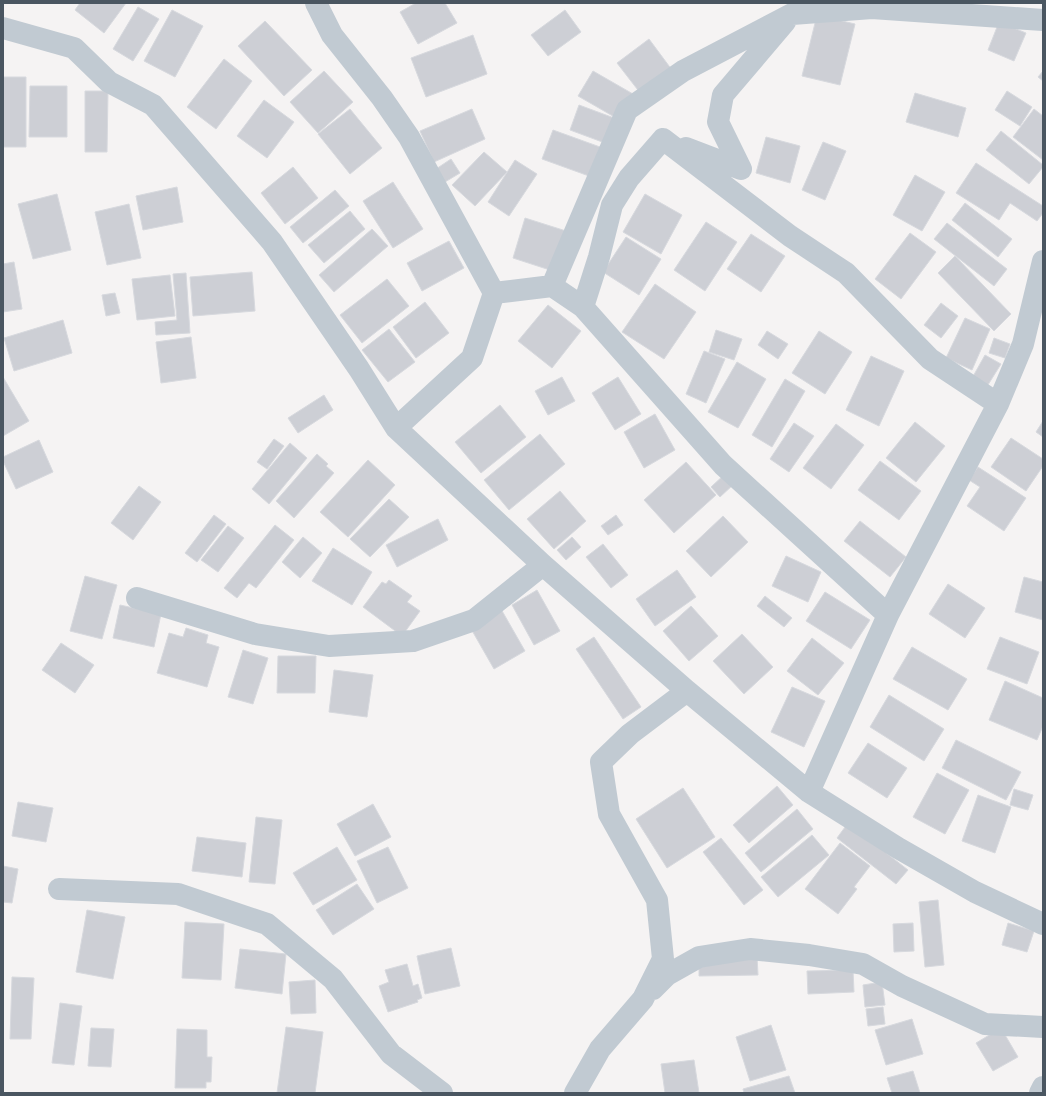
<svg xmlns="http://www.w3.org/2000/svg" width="1046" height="1096" viewBox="0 0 1046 1096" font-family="'Space Grotesk',sans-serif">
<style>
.building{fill:#cdcfd5;stroke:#d7d9de}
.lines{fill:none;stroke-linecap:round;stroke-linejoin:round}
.minor{stroke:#c1cad2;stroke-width:22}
</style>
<rect width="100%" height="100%" fill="#f5f3f3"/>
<path class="building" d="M80,3H126L104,33L75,10Z
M416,3H445L457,23L418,44L400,12Z
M138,7L159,19L133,61L113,49Z
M172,10L203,26L175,77L144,61Z
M565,10L581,32L548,56L531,35Z
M817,15L855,24L840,85L802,76Z
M265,21L312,70L284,96L238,46Z
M999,22L1026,33L1014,61L988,50Z
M473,35L487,74L426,97L411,58Z
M649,39L672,70L641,94L617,63Z
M224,59L252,81L216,129L187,107Z
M324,71L353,102L318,133L290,102Z
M593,71L633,94L618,119L578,96Z
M1043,71V81L1038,77Z
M3,77H26V147H3Z
M30,86H67V137H29Z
M85,91H108L107,152H85Z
M1007,91L1032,107L1020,126L995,110Z
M915,93L966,108L958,137L906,122Z
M264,100L294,122L267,158L237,136Z
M579,105L614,118L605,143L570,130Z
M350,109L382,148L350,174L318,134Z
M472,109L485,139L434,162L420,131Z
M1034,109L1043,116V160L1013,137Z
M553,130L600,147L589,176L542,159Z
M1001,131L1043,165V167L1029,184L986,150Z
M766,137L800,146L790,183L756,173Z
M823,142L846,151L825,200L802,190Z
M484,152L507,172L475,206L452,185Z
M451,159L460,173L445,182L436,169Z
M515,160L537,174L509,216L488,202Z
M976,163L1043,206V213L1037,221L1010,203L999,220L956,193Z
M293,167L318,198L285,224L261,193Z
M915,175L945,192L922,231L893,215Z
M393,182L423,229L393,248L363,201Z
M177,187L183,222L143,230L136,196Z
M335,190L349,206L303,243L290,227Z
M57,194L71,250L33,259L18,204Z
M645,194L682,215L661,254L623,232Z
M965,203L1012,239L998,257L952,220Z
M129,204L141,258L107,265L95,212Z
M350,211L365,229L324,263L308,245Z
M525,218L566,231L553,271L513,258Z
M706,222L737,242L705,291L674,270Z
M947,223L1007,269L994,286L934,239Z
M372,229L388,246L334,292L319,275Z
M910,233L936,252L901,299L875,279Z
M751,234L785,256L761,292L727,269Z
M626,237L661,259L639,295L603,272Z
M449,241L464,268L422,291L407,263Z
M955,256L1011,314L994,331L938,273Z
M14,262L22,309L3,312V264Z
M252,272L255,311L193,316L190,277Z
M186,273L190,333L156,335L155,322L177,320L173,274Z
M170,275L175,316L137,320L132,279Z
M387,279L409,306L362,343L340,315Z
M655,284L696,312L664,359L622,332Z
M115,293L120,313L106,316L102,295Z
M425,302L449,333L416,358L393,327Z
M941,303L958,316L941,338L924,325Z
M548,305L581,331L552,368L518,341Z
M965,318L990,329L972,370L946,358Z
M63,320L72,353L14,371L4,338Z
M389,329L415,362L388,382L362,350Z
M716,330L742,339L734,360L709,352Z
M767,331L788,344L778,359L758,345Z
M819,331L852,352L825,394L792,373Z
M191,337L196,378L161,383L156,342Z
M994,338L1010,344L1005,358L989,353Z
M704,351L725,359L706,403L686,394Z
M985,355L1001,364L986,388L971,380Z
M871,356L904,371L879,426L846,410Z
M737,362L766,379L738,428L708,412Z
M3,377L29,421L3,436Z
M562,377L575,401L548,415L535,391Z
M618,377L641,414L615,430L592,393Z
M785,379L805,391L772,447L752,435Z
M324,395L333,410L298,433L288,418Z
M500,405L526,437L481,473L455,442Z
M655,414L675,450L644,468L624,432Z
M1043,421V437L1036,432Z
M915,422L945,446L916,482L886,458Z
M794,423L814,436L789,472L770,459Z
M836,424L864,445L831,489L803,468Z
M540,434L565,464L509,510L484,480Z
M1011,438L1043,459V466L1026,491L991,467Z
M274,439L284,446L267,469L257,462Z
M39,440L53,472L16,489L3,461V457Z
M290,443L307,458L269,504L252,489Z
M317,454L328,464L326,466L334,473L294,518L276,501Z
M368,460L395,485L348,537L320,512Z
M880,461L921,491L899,520L858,490Z
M686,462L716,495L674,533L644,500Z
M978,467L1026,498L1004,531L967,506L980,487L969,480Z
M725,474L734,484L720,497L711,487Z
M139,486L161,502L133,540L111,523Z
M560,491L586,521L554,549L527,519Z
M389,499L409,517L370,557L350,539Z
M214,515L226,524L197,562L185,553Z
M616,515L623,525L608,535L601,526Z
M723,516L748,542L711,577L686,551Z
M438,519L448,540L397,567L386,545Z
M860,521L906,557L890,577L844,541Z
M275,525L294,540L256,588L249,583L237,598L224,588Z
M228,526L244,538L218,572L201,560Z
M303,537L322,553L300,578L282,562Z
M572,537L581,547L566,560L557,550Z
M603,544L628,575L611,588L586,557Z
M333,548L372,572L352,605L312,581Z
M786,556L821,572L808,602L772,586Z
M677,570L696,597L655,626L636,599Z
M85,576L117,585L102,639L70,631Z
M1024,577L1043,582V620L1015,612Z
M389,580L412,596L407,602L420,611L402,636L363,607L382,582L386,584Z
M948,584L985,608L965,638L929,614Z
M537,590L560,631L534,645L512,605Z
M825,592L870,620L851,649L806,621Z
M765,596L792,618L784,627L757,606Z
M120,605L161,614L154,647L113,638Z
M691,606L718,636L689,661L663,631Z
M501,609L525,651L494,669L470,627Z
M186,628L208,635L206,643L219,647L207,687L157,673L169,633L183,637Z
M742,634L773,667L744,694L713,661Z
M594,637L641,707L623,719L576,649Z
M1000,637L1039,652L1027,684L987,669Z
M812,638L844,663L818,695L787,671Z
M61,643L94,665L75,693L42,670Z
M912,647L967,679L948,710L893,679Z
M243,650L268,658L253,704L228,697Z
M278,656H316L315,693H277Z
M334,670L373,675L367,717L329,712Z
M1005,681L1043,698V726L1037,740L989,720Z
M792,687L825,701L804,747L771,732Z
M889,695L944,729L924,761L870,727Z
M956,740L1021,772L1006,800L942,768Z
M868,743L907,768L887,798L848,773Z
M937,773L969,790L945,834L913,817Z
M777,786L793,805L749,843L733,825Z
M683,788L715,837L667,868L636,819Z
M1014,789L1033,795L1028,810L1010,805Z
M978,795L1011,807L995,853L962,841Z
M18,802L53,808L46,842L12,836Z
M373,804L391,837L355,856L337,824Z
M797,809L813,829L761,872L745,853Z
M256,817L282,820L275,884L249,882Z
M848,823L908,870L896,884L837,838Z
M812,835L829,855L778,897L761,877Z
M197,837L246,843L242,877L192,871Z
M721,838L763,890L744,905L703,852Z
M840,843L870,866L854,887L857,889L838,914L805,889Z
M337,847L357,880L313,905L293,873Z
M388,847L408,888L377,903L357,861Z
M3,866L18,869L12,903L3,902Z
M357,884L374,909L333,935L316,910Z
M938,900L944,965L925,967L919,902Z
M87,910L125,917L113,979L76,972Z
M185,922L224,924L221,980L182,978Z
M913,923L914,951L894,952L893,924Z
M1008,923L1034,931L1027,952L1002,945Z
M451,948L460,986L425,994L417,956Z
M240,949L286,954L282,994L235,988Z
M757,956L758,975L699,976V957Z
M407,964L413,986L418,984L422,998L417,1000L418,1002L388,1012L379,986L389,982L385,970Z
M853,970L854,992L808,994L807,971Z
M12,977L34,978L31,1039H10Z
M315,980L316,1013L291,1014L289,982Z
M882,982L885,1005L865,1007L863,985Z
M60,1003L82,1006L74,1065L52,1063Z
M883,1007L885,1024L868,1026L866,1009Z
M912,1019L923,1054L886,1065L875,1030Z
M771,1025L786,1070L750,1081L736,1037Z
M286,1027L323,1032L315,1093H277Z
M91,1028L114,1029L111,1067L88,1066Z
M1001,1028L1018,1057L993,1071L976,1043Z
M177,1029L207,1030V1057H212L211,1082H206V1088H175Z
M694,1060L699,1093H665L661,1064Z
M913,1071L920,1093H892L887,1078Z
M789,1076L795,1093H744L743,1089Z"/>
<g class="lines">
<path class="minor" d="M316,3L332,35L382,98L409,137L494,293L472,358L396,428
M3,28L74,48L109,82L153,105L272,242L359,369L396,428L543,565L687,691L809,792L898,848L975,892L1043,924
M663,139L790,236L846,273L930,359L998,404
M686,148L741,169L718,122L723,95L785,22
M552,286L627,110L683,71L792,14L872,8L1043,20
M494,293L552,286L583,307L723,465L888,615
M583,307L599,257L612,205L629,178L663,139
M137,598L255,634L329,646L413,641L474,620L543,565
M809,792L888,615L998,404L1023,344L1043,261
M59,889L178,894L267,924L333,979L391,1054L442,1093
M653,989L667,975L699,957L750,949L809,955L863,964L902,986L985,1024L1043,1027
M575,1093L600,1049L643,999L663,959L657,900L609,814L601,762L630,734L687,691
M1040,1093L1043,1087"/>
</g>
<rect width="1046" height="1096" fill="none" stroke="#4a5661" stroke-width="8"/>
</svg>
